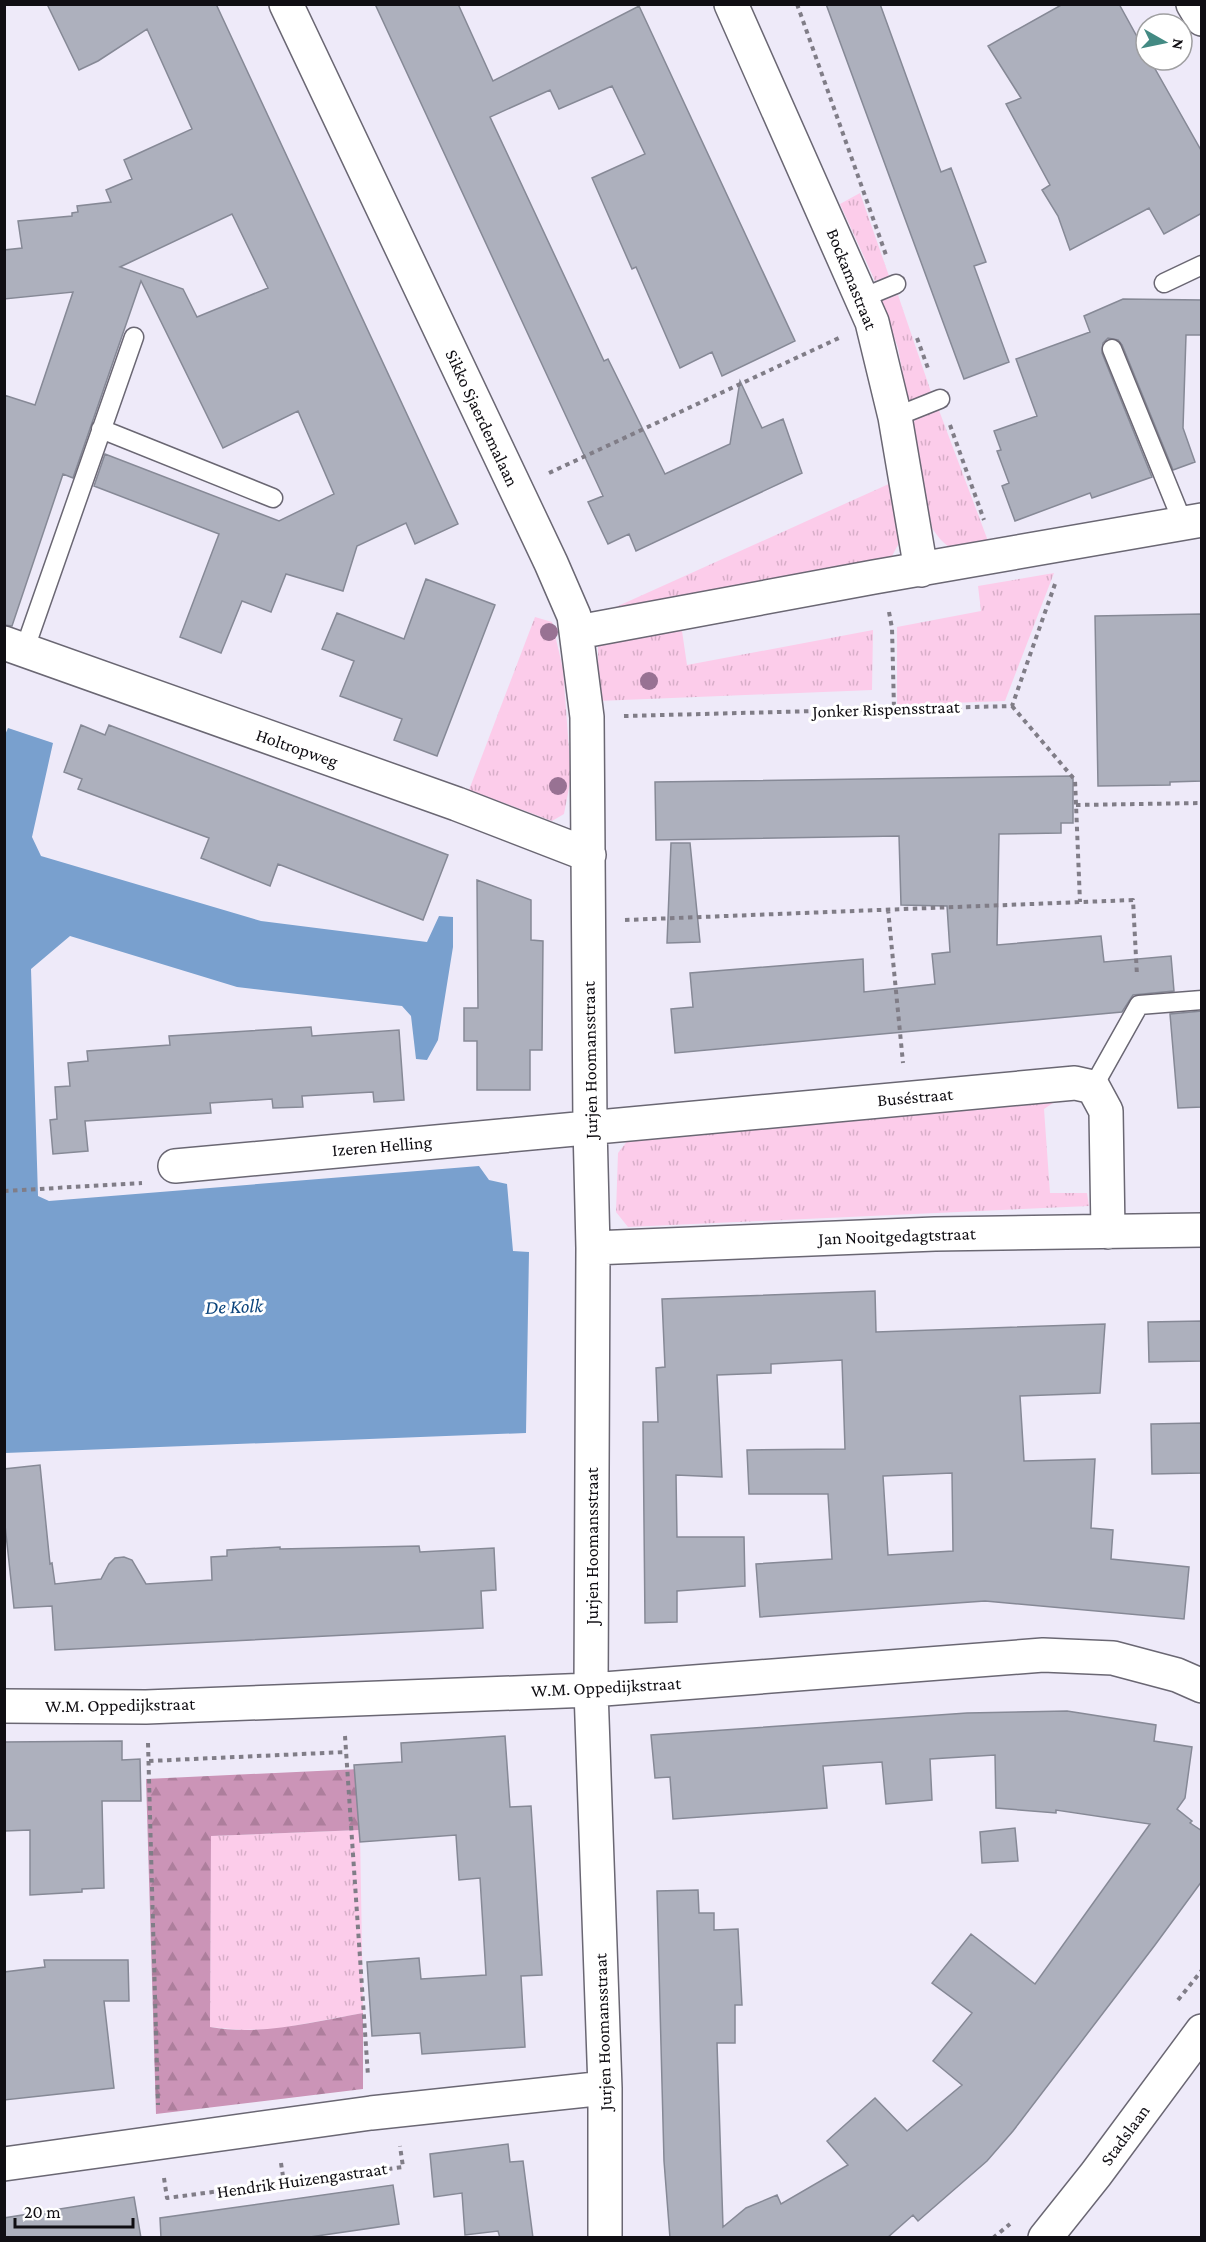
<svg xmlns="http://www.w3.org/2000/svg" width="1206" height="2242" viewBox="0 0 1206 2242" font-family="'Crimson Pro',serif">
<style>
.grass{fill:url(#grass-tufts)}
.forest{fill:url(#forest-firs)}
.water{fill:#79a0ce}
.building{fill:#adb0bd;stroke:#868996;stroke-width:1.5;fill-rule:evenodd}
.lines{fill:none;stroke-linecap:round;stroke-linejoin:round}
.service-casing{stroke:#6a6773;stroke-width:21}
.minor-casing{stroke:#6a6773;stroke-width:36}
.tertiary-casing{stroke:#6a6773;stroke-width:36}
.path{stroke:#807d87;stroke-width:4;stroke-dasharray:4.5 4.5;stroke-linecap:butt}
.service{stroke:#fff;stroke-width:18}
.minor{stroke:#fff;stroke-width:33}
.tertiary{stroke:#fff;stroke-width:33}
.tree{fill:#987293}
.labels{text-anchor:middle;stroke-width:6;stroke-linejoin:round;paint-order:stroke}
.street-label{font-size:18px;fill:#100e13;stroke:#fff}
.water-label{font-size:20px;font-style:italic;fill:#0b447c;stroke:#fff}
</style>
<defs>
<pattern id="grass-tufts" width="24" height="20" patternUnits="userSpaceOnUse" patternTransform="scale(1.5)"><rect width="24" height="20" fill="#fcccea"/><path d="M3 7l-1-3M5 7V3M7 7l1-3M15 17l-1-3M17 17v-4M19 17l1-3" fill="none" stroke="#d7aec8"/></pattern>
<pattern id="forest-firs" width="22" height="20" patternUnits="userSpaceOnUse" patternTransform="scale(1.5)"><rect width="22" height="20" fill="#cb94b7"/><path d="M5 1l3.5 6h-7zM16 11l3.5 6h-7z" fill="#ad7e9c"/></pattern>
</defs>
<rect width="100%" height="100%" fill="#eeeaf9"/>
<path class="grass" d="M860,193L889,276L875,281L840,204Z
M898,295L931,392L908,402L898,348L881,301Z
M937,405L991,549C960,550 951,557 932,528L912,426L917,416Z
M891,483L900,541L891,558L607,611Z
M1054,573L1005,701L897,705V627L981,611L978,586Z
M535,617L552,622L563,669L571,777L564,814L552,821L469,790Z
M873,630L872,690L598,701V641L682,631L687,665Z
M1071,1091L1044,1109L1050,1193H1087L1089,1206L628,1227L616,1212L618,1153L635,1131Z
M360,1830L363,2013L276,2029L243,2030L210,2027L211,1836Z"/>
<path class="forest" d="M360,1769V1830L211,1836L210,2027C261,2036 312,2022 363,2013V2089L156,2114L146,1779Z"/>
<path class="water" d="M8,728L53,743L32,837L41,856L261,921L427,942L439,916L453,917V947L438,1040L427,1060L416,1059L411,1016L402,1006L237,987L70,936L31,969L38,1196L49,1201L479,1166L489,1180L507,1184L513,1251L529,1252L526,1433L5,1453L4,737Z"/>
<path class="building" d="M47,4H216L458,524L415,544L406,523L357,546L343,591L286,574L271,612L242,601L221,653L180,637L219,534L94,486L105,454L279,521L334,494L298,411L223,448L141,281L73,478L63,474L12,626L4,625V395L35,405L73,292L4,299V250L22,248L18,221L72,216V213L78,212L77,206L111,202L106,190L132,179L124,160L192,129L147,29L98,61L79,70ZM232,214L268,288L197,317L183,289L120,267Z
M375,4H458L493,81L639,6L795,341L722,376L712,352L680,368L636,267L632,269L592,178L645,154L612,86L559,109L550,90L490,117L604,361L608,359L665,474L730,444L740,381L762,428L783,419L802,473L636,551L629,534L608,544L588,502L603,496Z
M826,4H880L941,172L951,168L986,262L974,266L1009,362L964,379Z
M1063,4H1119L1146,53V60H1150L1202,152V213L1164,234L1149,208L1070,250L1058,216L1042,190L1050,185L1006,104L1021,98L988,46Z
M1123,299L1202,300V335H1186L1183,428L1195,462L1173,470L1122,345L1118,340L1108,338L1103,343L1102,353L1152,477L1092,498L1090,493L1015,521L1002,486L1009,483L997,451L1001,450L994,431L1037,416L1016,359L1090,332L1084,316Z
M426,579L495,605L437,756L394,740L402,719L340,696L354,661L322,649L337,613L404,639Z
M1202,614V781L1170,782V785L1098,786L1095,616Z
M81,725L105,735L109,725L448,855L423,920L278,864L270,886L201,858L209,838L78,789L82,779L64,772Z
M1073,776V823H1061V833L999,834L997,945L1101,936L1104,962L1171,956L1174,991L1133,995L1122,1012L675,1053L671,1009L693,1007L690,973L863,959L864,992L935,984L932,954L950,952L947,906L901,905L899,836L656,840L655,782Z
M671,843H690L700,942L667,943Z
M477,880L531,900V940L543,941L542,1050H530V1090H477V1041H464V1008H478Z
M1202,1011V1107L1178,1108L1170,1014Z
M311,1027L312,1036L399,1030L404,1100L374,1102L373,1092L302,1096L303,1107L273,1108L272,1099L210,1103L211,1113L85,1121L88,1151L53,1154L50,1120L57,1119L55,1087L70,1086L68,1063L88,1061L87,1051L170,1045L169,1036Z
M875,1291L876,1332L1105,1324L1100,1393L1020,1396L1024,1461L1095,1459L1091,1528L1113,1530L1111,1559L1189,1567L1184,1619L985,1601L760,1617L756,1564L832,1559L828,1494H749L747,1450L845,1449L842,1360L771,1364V1373L717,1375L722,1477L676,1475L677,1537H744L745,1586L677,1591V1622L645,1623L643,1422H658L656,1368L665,1367L662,1299ZM952,1473L953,1551L888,1555L883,1476Z
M1202,1321V1361L1149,1362L1148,1322Z
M1202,1423V1473L1152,1474L1151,1424Z
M40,1465L50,1564L52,1563L55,1584L101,1579L109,1564L115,1558L124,1557L132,1560L146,1584L212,1580L211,1557L227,1556V1550L280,1547V1549L419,1546L420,1552L494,1548L496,1590L481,1591L483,1628L55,1650L52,1606L14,1608L4,1516V1469Z
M1067,1711L1156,1725L1154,1741L1192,1747L1185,1798L1177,1809L1192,1821L1190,1823L1202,1831V1881L1155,1945L1013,2131L987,2161L918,2221L913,2215L887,2238H670L664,2161L657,1891L698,1890L699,1913H714V1930L738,1929L742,2005H735V2043H717L723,2227L746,2208L777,2195L781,2204L848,2165L827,2141L875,2098L907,2131L962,2085L933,2061L972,2013L932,1983L971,1934L1035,1984L1150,1824L1056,1810V1813L996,1808L995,1755L930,1759L932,1800L886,1804L882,1762L823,1766L827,1808L673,1819L670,1777L655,1778L651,1735L967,1713Z
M505,1736L510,1807L531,1806L542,1975L521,1976L525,2047L422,2054L420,2033L372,2036L367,1962L419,1958L421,1979L486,1975L480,1878L459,1880L456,1835L360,1842L354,1765L402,1762L401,1743Z
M122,1741V1760L140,1759L141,1801H102L104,1888L82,1889V1892L30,1895V1830L5,1831L4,1742Z
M1015,1828L1018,1861L982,1863L980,1832Z
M44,1960H128L129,2001H104L114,2088L4,2100V1972L45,1967Z
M508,2144L510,2162L523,2161L533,2238H500L498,2231L465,2235L462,2193L434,2197L430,2154Z
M393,2185L399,2224L303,2238H161L160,2218Z
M134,2197L141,2238H4V2218Z"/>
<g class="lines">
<g class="service-casing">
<path id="service" d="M1164,283L1202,265
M862,298L896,284
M1112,349L1183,523
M895,417L940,399
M101,429L273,498
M24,651L134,337
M1093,1087L1139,1005L1202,1000"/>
</g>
<g class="minor-casing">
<path id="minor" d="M286,4L551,563L574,616L587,717L590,1126L593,1248L591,1690L605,2088V2238
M731,4L872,322L895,417L921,570
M1193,4L1202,19
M578,632L874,577L1202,520
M4,643L457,804L589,855
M175,1166L1075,1083L1093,1087L1106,1111L1108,1232
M593,1248L935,1234L1202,1230
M4,1706L146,1707L591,1690L1043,1655L1113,1658L1177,1675L1202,1686
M4,2164L371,2113L605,2088"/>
</g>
<g class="tertiary-casing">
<path id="tertiary" d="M1045,2238L1096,2174L1202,2031"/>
</g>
<path class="path" d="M797,4L886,255
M917,338L929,371
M950,425L984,520
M549,473L839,338
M889,612L892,628L894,709
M1012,706L1075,780L1080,902
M624,716L1012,706L1055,584
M1076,805L1202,803
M888,909L903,1063
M625,920L1133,900L1137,976
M4,1191L142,1183
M345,1736L368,2076
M148,1743L158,2105
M149,1761L346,1752
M1178,2000L1202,1970
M281,2163L284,2183
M164,2178L167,2198L403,2167L400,2146
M993,2238L1010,2224"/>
<use href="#service" class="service"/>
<use href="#minor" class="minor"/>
<use href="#tertiary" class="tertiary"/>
</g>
<g class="tree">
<circle cx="549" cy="632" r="9"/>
<circle cx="649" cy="681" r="9"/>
<circle cx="558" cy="786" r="9"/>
</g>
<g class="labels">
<g class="street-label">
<text transform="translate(852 279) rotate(68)" y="6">Bockamastraat</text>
<text transform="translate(482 418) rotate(65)" y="6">Sikko Sjaerdemalaan</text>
<text transform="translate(886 709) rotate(-2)" y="6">Jonker Rispensstraat</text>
<text transform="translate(297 748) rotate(19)" y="6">Holtropweg</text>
<text transform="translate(590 1060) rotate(-91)" y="6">Jurjen Hoomansstraat</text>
<text transform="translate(915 1097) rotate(-5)" y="6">Buséstraat</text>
<text transform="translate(382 1146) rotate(-5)" y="6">Izeren Helling</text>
<text transform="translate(897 1236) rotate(-2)" y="6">Jan Nooitgedagtstraat</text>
<text transform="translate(592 1546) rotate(-90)" y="6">Jurjen Hoomansstraat</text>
<text transform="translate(606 1687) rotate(-3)" y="6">W.M. Oppedijkstraat</text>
<text transform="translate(120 1705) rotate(-1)" y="6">W.M. Oppedijkstraat</text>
<text transform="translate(603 2032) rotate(-92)" y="6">Jurjen Hoomansstraat</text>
<text transform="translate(1125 2135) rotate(-54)" y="6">Stadslaan</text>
<text transform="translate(302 2180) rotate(-8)" y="6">Hendrik Huizengastraat</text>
</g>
<g class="water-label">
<text transform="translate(234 1306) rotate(-2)" y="7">De Kolk</text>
</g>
</g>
<rect width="1206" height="2242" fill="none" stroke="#100e13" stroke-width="12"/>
<g transform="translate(1164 42) rotate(99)"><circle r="28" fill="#ffffff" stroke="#9f9fa1" stroke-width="1.5"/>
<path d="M0-4.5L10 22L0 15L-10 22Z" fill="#438a83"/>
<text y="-9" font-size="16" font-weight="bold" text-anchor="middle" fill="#100e13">N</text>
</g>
<path d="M15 2218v9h118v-9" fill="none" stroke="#100e13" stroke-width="3"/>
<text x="24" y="2218" font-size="18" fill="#100e13" stroke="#ffffff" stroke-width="4.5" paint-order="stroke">20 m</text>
</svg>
